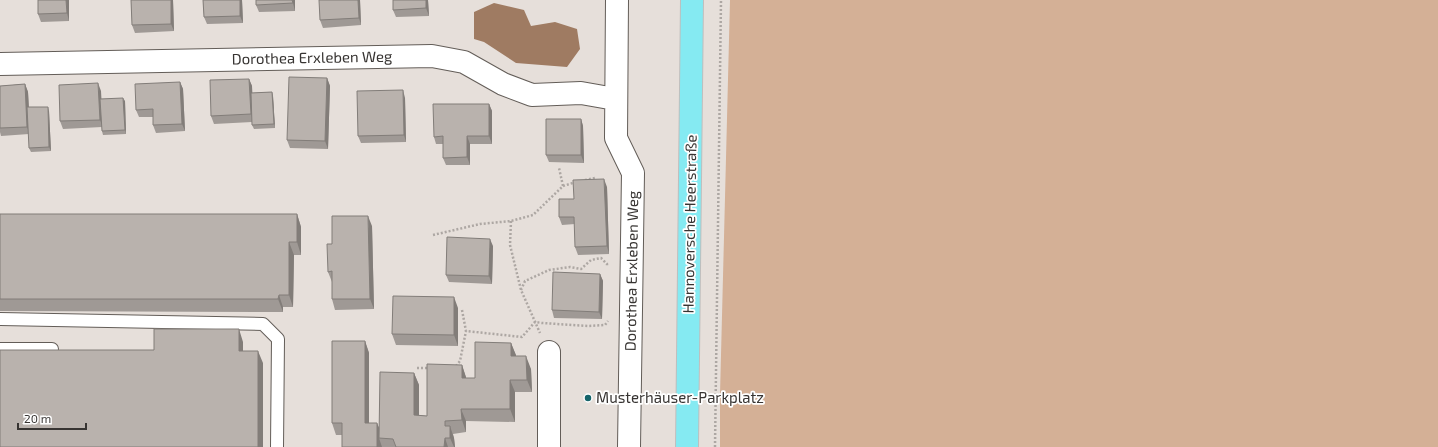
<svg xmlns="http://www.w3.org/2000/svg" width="1438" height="447" viewBox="0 0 1438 447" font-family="'Exo 2',sans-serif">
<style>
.green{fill:#d4b096}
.water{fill:#9f7b62}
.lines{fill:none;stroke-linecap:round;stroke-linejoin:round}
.service-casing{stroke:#635d58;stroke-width:14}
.minor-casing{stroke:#635d58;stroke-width:24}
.primary-casing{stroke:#bfbebd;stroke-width:24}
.path{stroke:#ada7a3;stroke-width:2.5;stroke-dasharray:2 2;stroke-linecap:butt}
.service{stroke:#fff;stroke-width:12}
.minor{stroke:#fff;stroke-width:22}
.primary{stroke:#85eaf2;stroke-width:22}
.wall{fill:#9f9995}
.shaded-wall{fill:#827d79}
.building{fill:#b9b2ad;stroke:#827d79}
.poi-dot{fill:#15646a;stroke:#fff;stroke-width:1.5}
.labels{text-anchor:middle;stroke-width:3.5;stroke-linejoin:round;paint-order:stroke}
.street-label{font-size:15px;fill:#373432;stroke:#fff}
.poi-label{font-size:15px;fill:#373432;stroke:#fff;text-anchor:start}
</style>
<rect width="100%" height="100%" fill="#e6dfda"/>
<path class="green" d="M730,0H1438V447H720V395Z"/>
<path class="water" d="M494,3L524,10L531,26L555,22L577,29L580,49L567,67L516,63L484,42L474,39V12Z"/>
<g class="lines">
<g class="service-casing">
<path id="service" d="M0,319L263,324L278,339L277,447
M0,349H52"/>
</g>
<g class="minor-casing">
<path id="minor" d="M617,0L616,138L633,173L629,447
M0,64L432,56L464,62L503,84L532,95L581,93L615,99
M549,352V447"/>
</g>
<g class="primary-casing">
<path id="primary" d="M687,447L692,0"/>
</g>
<path class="path" d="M585,180L595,178
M563,186L576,182
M511,221L510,245L521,290L540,333
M433,235L480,224L511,221L533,215L563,186L559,168
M521,290L525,281L549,270L570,267L581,269L591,260L601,258L607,264V267
M462,310L466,331L522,337L535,322L542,323L588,326L605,325L608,321
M456,366L460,361L466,331
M417,368H430
M715,447L721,0"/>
<use href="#service" class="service"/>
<use href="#minor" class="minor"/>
<use href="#primary" class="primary"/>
</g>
<path class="wall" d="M38,0H69V21L41,22L38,14Z
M131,0H173L174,31L135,33L132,25Z
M203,0H242L243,23L207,24L204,17Z
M295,0V11L259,12L256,5Z
M360,0L361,25L323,28L320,20Z
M393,0H428L429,16L396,17L393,10Z
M327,78L330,86L328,149L290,148L287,140Z
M249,79L252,86V93L272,92L273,96L275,128L254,129L252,125V122L214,124L211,116Z
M180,82L183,89L185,131L156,133L153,125V117H139L136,110Z
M25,84L28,92L29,107L49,111L51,151L31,152L29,148V134L1,136L0,132V86Z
M101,91V99L125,101L126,134L103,135L102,131V127L63,129L60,121Z
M405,98L406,142L361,143L358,136Z
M489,104L492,111V144H470V165H446L443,158V144H436L434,137Z
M581,119L583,126L584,163L549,162L546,155Z
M607,187L609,254L578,255L575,247V224L562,225L559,217L574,199Z
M0,214H297L301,227V255H294L293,307H283V312L0,311Z
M372,226L374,309L335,310L332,299V282L328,272L332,244Z
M493,246L492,284L449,282L446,275Z
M600,274L603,281L602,319L554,318L552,310Z
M458,308V346L396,345L392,334Z
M365,341L369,353V423H377L379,428L414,373L419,385V415L427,416L462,365L466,378H475L511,343L516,356L531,369L532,392H515V422L466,421V432L453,434L454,438L455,447H382V446V447H342V435H336L332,423Z"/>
<path class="shaded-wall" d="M66,0H69V21L67,13Z
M171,0H173L174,31L171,24Z
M240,0H242L243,23L240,16Z
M292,0H295V11L293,3Z
M358,0H360L361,25L359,18Z
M426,0H428L429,16L426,8Z
M327,78L330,86L328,149L325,141Z
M249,79L252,86L254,122L251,114Z
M180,82L183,89L185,131L182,124Z
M98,83L101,91L103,127L100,120Z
M25,84L28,92L30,134L27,127Z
M403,90L405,98L406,142L404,135Z
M272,92L273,96L275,128L274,124Z
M123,98L125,101L126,134L125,130Z
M489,104L492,111V144L489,136Z
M48,107L49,111L51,151L49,147Z
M581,119L583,126L584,163L581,155Z
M467,136L470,144V165L467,157Z
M604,179L607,187L609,254L607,246Z
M297,214L301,227V255L297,242Z
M368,216L372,226L374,309L370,299Z
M490,239L493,246L492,284L489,276Z
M289,242L294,255L293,307L289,295Z
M600,274L603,281L602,319L599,312Z
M279,295L283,307V312L278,299Z
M454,297L458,308V346L454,335Z
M239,329L243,342V363L239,351Z
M365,341L369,353V435L365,423Z
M511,343L516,355L515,369L511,356Z
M258,351L263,363V447H258Z
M526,356L531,369L532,392L527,380Z
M462,365L466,377L467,390L462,378Z
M414,373L419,385V427L414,415Z
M510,380L515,392V422L510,409Z
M461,409L466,421V432L462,420Z
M377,423L382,435L379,438L382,447H377Z
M450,426L454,438L455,447H454L450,438Z
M445,438L448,447H444Z"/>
<path class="building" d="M38,0H66L67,13L38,14Z
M131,0H171V24L132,25Z
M203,0H240V16L204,17Z
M256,0H292L293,3L256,5Z
M319,0H358L359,18L320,20Z
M393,0H426V8L393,10Z
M289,77L327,78L325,141L287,140Z
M249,79L251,114L211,116L210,80Z
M180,82L182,124L153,125V109L136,110L135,84Z
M98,83L100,120L60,121L59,85Z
M25,84L27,127L0,128V86Z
M403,90L404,135L358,136L357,91Z
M272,92L274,124L252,125L251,93Z
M123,98L125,130L102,131L100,99Z
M433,104H489V136H467V157L443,158V136L434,137Z
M27,107H48L49,147L29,148Z
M546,119H581V155H546Z
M604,179L607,246L575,247L574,217H559V199H574L573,180Z
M0,214H297V242H289V295H279L278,299H0Z
M332,216H368L370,299H332V271L328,272L327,244H332Z
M447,237L490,239L489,276L446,275Z
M553,272L600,274L599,312L552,310Z
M393,296L454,297V335L392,334Z
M154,329H239V351H258V447H0V350H154Z
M332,341H365V423H377V447H342V423H332Z
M475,342L511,343V356H526L527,380H510V409H461L462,420L445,421V426H450V438H445L444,447H396L393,439L379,438L380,372L414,373V415L427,416V364L462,365V378H475Z"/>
<circle class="poi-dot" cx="588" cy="398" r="4"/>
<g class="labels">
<g class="street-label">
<text transform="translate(312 58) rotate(-1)" y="5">Dorothea Erxleben Weg</text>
<text transform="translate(690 224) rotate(-89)" y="5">Hannoversche Heerstraße</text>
<text transform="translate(632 271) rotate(-89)" y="5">Dorothea Erxleben Weg</text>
</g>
<g class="poi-label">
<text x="596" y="403">Musterhäuser-Parkplatz</text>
</g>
</g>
<path d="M18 423v6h68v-6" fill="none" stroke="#373432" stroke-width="2"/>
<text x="24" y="423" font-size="12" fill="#373432" stroke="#ffffff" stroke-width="3" paint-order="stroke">20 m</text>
</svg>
